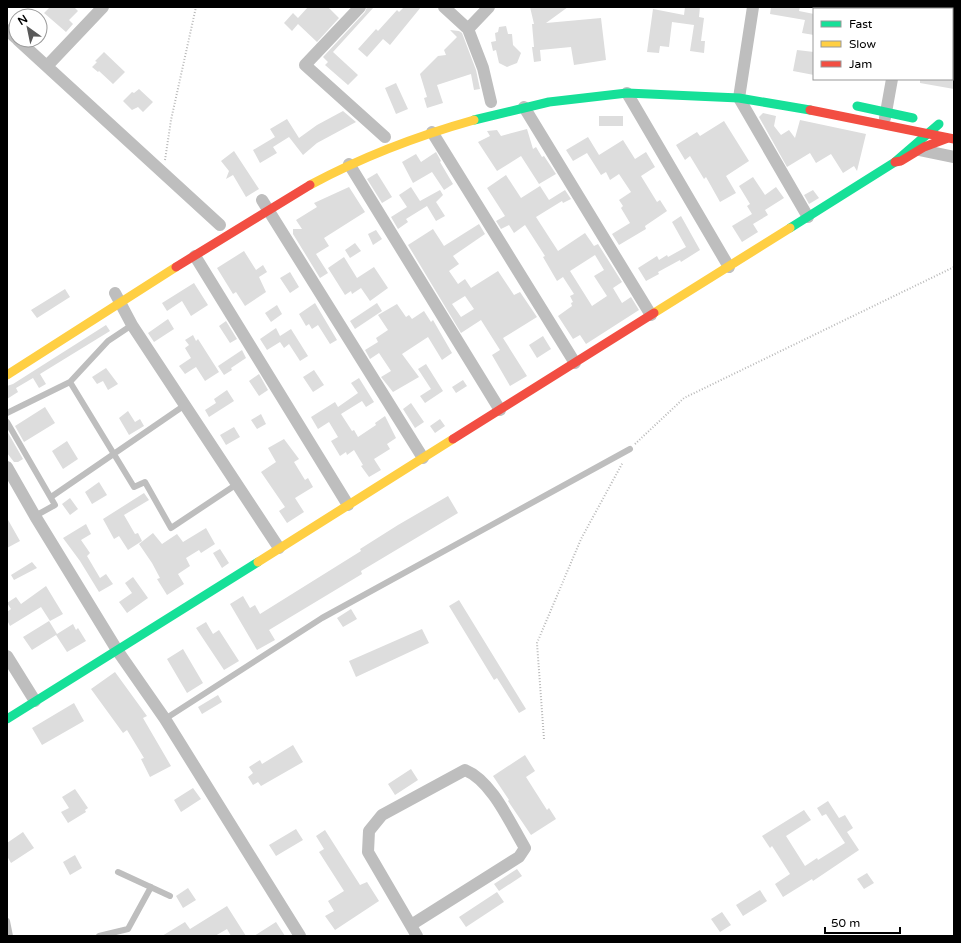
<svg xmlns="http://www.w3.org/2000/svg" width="961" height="943" viewBox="0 0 961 943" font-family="'Varela Round',sans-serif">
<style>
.building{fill:#ddd;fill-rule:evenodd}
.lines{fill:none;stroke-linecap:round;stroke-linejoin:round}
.path{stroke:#b8b8b8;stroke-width:2;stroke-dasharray:1 2;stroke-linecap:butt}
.lane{stroke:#bebebe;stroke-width:6}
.street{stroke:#bebebe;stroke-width:12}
.fast{stroke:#16e098;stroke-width:9}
.slow{stroke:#ffcf43;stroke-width:9}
.jam{stroke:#f24e42;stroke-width:9}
</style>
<rect width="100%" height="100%" fill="#fff"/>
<path class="building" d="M50,7H74L78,11L69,20L73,24L66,32L44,13Z
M308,7H328L339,18L317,42L298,24L292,31L284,23L293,13L298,18Z
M367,7H374L333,52L358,75L348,85L325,65L328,62L323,57L365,12Z
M404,7H421L390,45L383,39L367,57L358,49L376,29L378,31L397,10L399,12Z
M530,7H568L546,23L601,18L606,60L574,65L571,47L540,50L541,61L534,62L532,47H534L532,24H534Z
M685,7H700L699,17L704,18L701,41H705L704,53L690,51L694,25L672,22L669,47L660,46L659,53L647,52L653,9L684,15Z
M771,7H800L799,11L814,14V35L802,33L805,20L770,14Z
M506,26L508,34H512L513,45L521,53L517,63L507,67L499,63L496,50L493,51L491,42L496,41L495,33L498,32L499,27Z
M450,30L459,31L462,33L476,70L480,89L474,90L471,74L437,85L443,103L427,108L424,98L427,97L420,74L438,56L446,55L444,50L457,37Z
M797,50L814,52V75L793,71Z
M104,52L125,72L113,84L99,71L98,72L92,67L97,62L95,61Z
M920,79H954V89L920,83Z
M396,83L408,109L396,114L385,88Z
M139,89L153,102L143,112L138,107L132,110L123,101L132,92L134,93Z
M343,111L356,122L317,143L303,155L289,137L273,147L277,153L260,163L253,150L275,137L270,129L287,119L299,138L317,125Z
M763,113L776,116L774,126L781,135L789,130L795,138L800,120L866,134L857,171L854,166L843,173L831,154L816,163L810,153L787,167L759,117Z
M599,116H623V126H599Z
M724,121L749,161L726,176L736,193L720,202L706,177L704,179L690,156L685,160L676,145L697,132L700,136Z
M527,129L533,149L536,147L542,157L544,156L556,174L539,184L521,156L497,171L478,142L490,136L487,131L497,130L501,136Z
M588,137L599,155L623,140L635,159L646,152L655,167L641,176L657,202L660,200L667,211L645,226L646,229L619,245L612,234L630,223L621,208L623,206L619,200L631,192L619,174L610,180L606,172L601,175L587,153L573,161L566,150Z
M234,151L259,189L246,197L233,175L226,179L229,171L221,161Z
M436,152L441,161L440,162L453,184L444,190L432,172L413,183L402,162L416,154L421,162Z
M377,173L392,197L382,203L367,179Z
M506,175L521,198L540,186L549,200L565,190L571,199L563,203L562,201L536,217L558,251L585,233L594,246L598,244L622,282L613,288L622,303L631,297L639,310L586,344L580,335L573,339L558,316L572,306L571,303L573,302L570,296L574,294L563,277L557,281L543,257L545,256L525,225L514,233L509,225L501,229L496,221L505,216L487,188ZM595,255L604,270L594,276L607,296L592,306L570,271Z
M753,177L765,195L776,187L784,198L765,210L768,215L753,224L758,232L742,242L732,226L752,214L747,206L750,204L739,186Z
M349,187L365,212L324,238L329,246L316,254L328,273L320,278L293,234V229H302L296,220L317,207L314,203Z
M411,187L420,201L440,190L443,195L436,202L445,216L436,221L427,206L406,219L408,222L398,229L391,217L407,207L399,195Z
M813,190L819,198L809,204L804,195Z
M681,216L700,250L681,262L680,260L658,272L659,274L646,281L638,268L657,256L659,260L667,255L668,257L686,247L672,222Z
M479,224L485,234L453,256L459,264L449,271L458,284L465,279L471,288L498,271L514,295L520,292L537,317L503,338L527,376L510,386L492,355L500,350L481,320L461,333L408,245L433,229L444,246ZM465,296L474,309L461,317L452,304Z
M376,230L382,239L373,245L368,234Z
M355,243L361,251L350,258L345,250Z
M244,251L256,270L263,265L267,272L259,277L266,292L245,306L236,292L233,294L217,268Z
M344,257L357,278L374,267L388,288L370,301L361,288L352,294L351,291L345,295L328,268Z
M290,272L299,287L290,293L280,278Z
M194,283L208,305L191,316L182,301L167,311L162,303Z
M65,289L70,297L37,318L31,310Z
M315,303L337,340L330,344L318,325L312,329L309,324L306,326L299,314Z
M377,303L382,311L355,329L350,321Z
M397,304L406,317L409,315L412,319L424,311L431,322L433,320L452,353L442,360L428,337L402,354L419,377L393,392L381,377L391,371L379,353L370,359L365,350L378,342L376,338L388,330L378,315Z
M277,305L282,314L271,322L265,313Z
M168,319L174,329L154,342L148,333Z
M226,321L237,339L230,343L219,326Z
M106,325L110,331L40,374L46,384L39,388L33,378L16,388L18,392L7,399V386L13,384Z
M276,328L280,336L291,329L308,356L300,361L289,344L284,348L280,342L267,350L260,339Z
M193,335L196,341L198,339L219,372L205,381L196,367L185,374L179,366L191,358L185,348L189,345L185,340Z
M543,336L551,349L537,358L529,345Z
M242,350L246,358L231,368L232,370L224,375L218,366Z
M426,364L443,391L425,403L420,396L431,389L418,369Z
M106,368L118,384L108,390L103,381L97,384L92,377Z
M314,370L324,385L313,392L303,377Z
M259,374L268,390L259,396L249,381Z
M359,378L374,402L366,407L362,401L341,414L352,431L354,430L358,437L376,425L375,423L385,416L396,438L387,444L390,449L374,459L381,470L369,477L361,466L363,465L354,450L347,455L346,452L340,456L331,441L338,437L329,422L318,429L311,417L335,402L338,407L358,393L351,383Z
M463,380L467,386L456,393L452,387Z
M227,390L234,401L209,417L205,410L216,403L214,399Z
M411,403L424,422L415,428L403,409Z
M45,407L55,423L24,442L15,426Z
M128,411L135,422L140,419L144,426L129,435L119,418Z
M261,414L266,424L257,429L251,420Z
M440,419L445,426L435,433L430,426Z
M234,427L240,437L226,445L220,435Z
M7,431L23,459L18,462H14L7,453Z
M284,439L299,459L294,462L305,480L308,478L313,487L295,498L304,512L287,523L279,511L285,507L261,472L276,462L268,448Z
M67,441L78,459L63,469L52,451Z
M99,482L107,495L92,504L85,492Z
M144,493L149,500L124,515L135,534L138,533L142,541L128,550L119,536L114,539L103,519Z
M448,496L458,513L361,571L362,574L269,630L275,640L257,650L230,604L243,596L250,608L255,605L260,614L361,551L360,549L398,525Z
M70,498L78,509L70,515L62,504Z
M7,518L20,541L7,548Z
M86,524L91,534L81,540L90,553L87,556L100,578L106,574L113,584L99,592L80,561L63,538Z
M206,528L215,544L201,553L199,550L186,558L190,566L178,574L184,584L167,595L157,579L160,578L152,563L139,544L153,533L162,544L177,534L183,542Z
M220,549L229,563L222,568L213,553Z
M32,562L37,568L14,580L11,575Z
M133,577L148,598L127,613L119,602L132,593L125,583Z
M46,586L63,614L50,621L41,607L10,626L7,620V612L11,609L7,603L16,597L21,604Z
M459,600L526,709L519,713L497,678L494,680L449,606Z
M351,609L357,619L343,627L337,618Z
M49,621L57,634L73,624L76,630L78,628L86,641L67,652L56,635L32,650L23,637Z
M206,622L213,634L219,630L239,661L224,670L196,628Z
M422,629L429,643L356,677L349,661Z
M183,649L203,683L187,693L167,659Z
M115,672L147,716L143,718L171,766L150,777L141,759L144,758L127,730L123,733L91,689Z
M218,695L222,702L202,714L198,707Z
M74,703L84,721L42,745L32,728Z
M293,745L303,762L261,786L258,782L253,785L248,777L253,773L249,767L260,760L262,764Z
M525,755L535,771L526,777L547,810L549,808L556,819L531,835L508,801L509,800L493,776Z
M411,769L418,780L395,795L388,784Z
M193,788L201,799L181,812L174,800Z
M75,789L88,808L85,810L86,812L68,823L61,812L69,808L62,797Z
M828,801L839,818L845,815L853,828L847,832L859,850L813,881L812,879L783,897L775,884L790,874L772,846L770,848L762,836L804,810L811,820L786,836L805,866L817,858L818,860L845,843L826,814L822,816L817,808Z
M296,829L303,840L276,856L269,845Z
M325,830L360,885L367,882L379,901L335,930L325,916L334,911L328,901L344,891L319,852L324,849L316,836Z
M23,832L34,848L11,863L7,856V843Z
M75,855L82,868L70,875L63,862Z
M517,869L522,876L499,891L494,884Z
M867,873L874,883L864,889L857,879Z
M188,888L196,900L183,908L176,896Z
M760,890L767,901L743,916L736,905Z
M497,892L504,902L466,927L459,917Z
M227,906L246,936H231L227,929L215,936H162L185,922L190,929Z
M722,912L731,925L720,932L711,919Z
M276,922L285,936H254Z"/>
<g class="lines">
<path class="path" d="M165,160L171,120L196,7
M635,444L684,398L954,267
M544,739L537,643L581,539L623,462"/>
<path class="lane" d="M70,382L134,487L145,482L171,528L237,484
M7,413L70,382L108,341L132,325
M7,422L55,505L35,516
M51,497L185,405
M165,719L322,618L630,449
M118,872L170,896
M7,921L10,936
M99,936L128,929L151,887"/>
<path class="street" d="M360,7L305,65L385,137
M444,7L468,29L483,68L491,102
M753,7L739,98L808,217
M906,9V7
M468,29L489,7
M7,30L16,38
M18,40L220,225
M47,66L103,7
M627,93L729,267
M524,107L651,315
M885,118L892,79
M432,132L575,363
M920,150L954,157
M349,164L500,410
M262,200L423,458
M195,256L348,505
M115,293L132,325L279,548
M7,467L35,516L117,650L165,719L300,936
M7,656L35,701
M411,925L519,857L525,848C510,823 492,781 465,770L382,815L369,831L368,852L417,936"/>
<path class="fast" d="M857,106L913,118
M474,120L549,102L627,93L739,98L810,110
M790,228L895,162L939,124
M7,719L258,562"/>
<path class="slow" d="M310,185C362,157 417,136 474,120
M654,313L790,228
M7,375L176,267
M258,562L453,439"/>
<path class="jam" d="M810,110L954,139
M895,162L901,161L924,147L948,138
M176,267L310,185
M453,439L654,313"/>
</g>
<rect width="961" height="943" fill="none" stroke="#000000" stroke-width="16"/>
<rect x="813" y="8" width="140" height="72" fill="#ffffff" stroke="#999999"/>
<rect x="821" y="21" width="20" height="6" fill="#16e098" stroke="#999999"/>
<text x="849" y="28" font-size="12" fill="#000000">Fast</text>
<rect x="821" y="41" width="20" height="6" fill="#ffcf43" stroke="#999999"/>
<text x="849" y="48" font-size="12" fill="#000000">Slow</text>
<rect x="821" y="61" width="20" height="6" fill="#f24e42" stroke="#999999"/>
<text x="849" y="68" font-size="12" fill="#000000">Jam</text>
<g transform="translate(28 28) rotate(327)"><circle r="19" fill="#ffffff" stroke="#999999"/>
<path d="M0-3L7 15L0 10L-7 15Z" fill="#595959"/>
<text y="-6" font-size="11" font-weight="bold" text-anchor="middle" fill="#000000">N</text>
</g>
<path d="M825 927v6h75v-6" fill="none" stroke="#000000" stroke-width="2"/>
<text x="831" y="927" font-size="12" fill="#000000" stroke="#ffffff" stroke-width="3" paint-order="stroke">50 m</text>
</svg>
